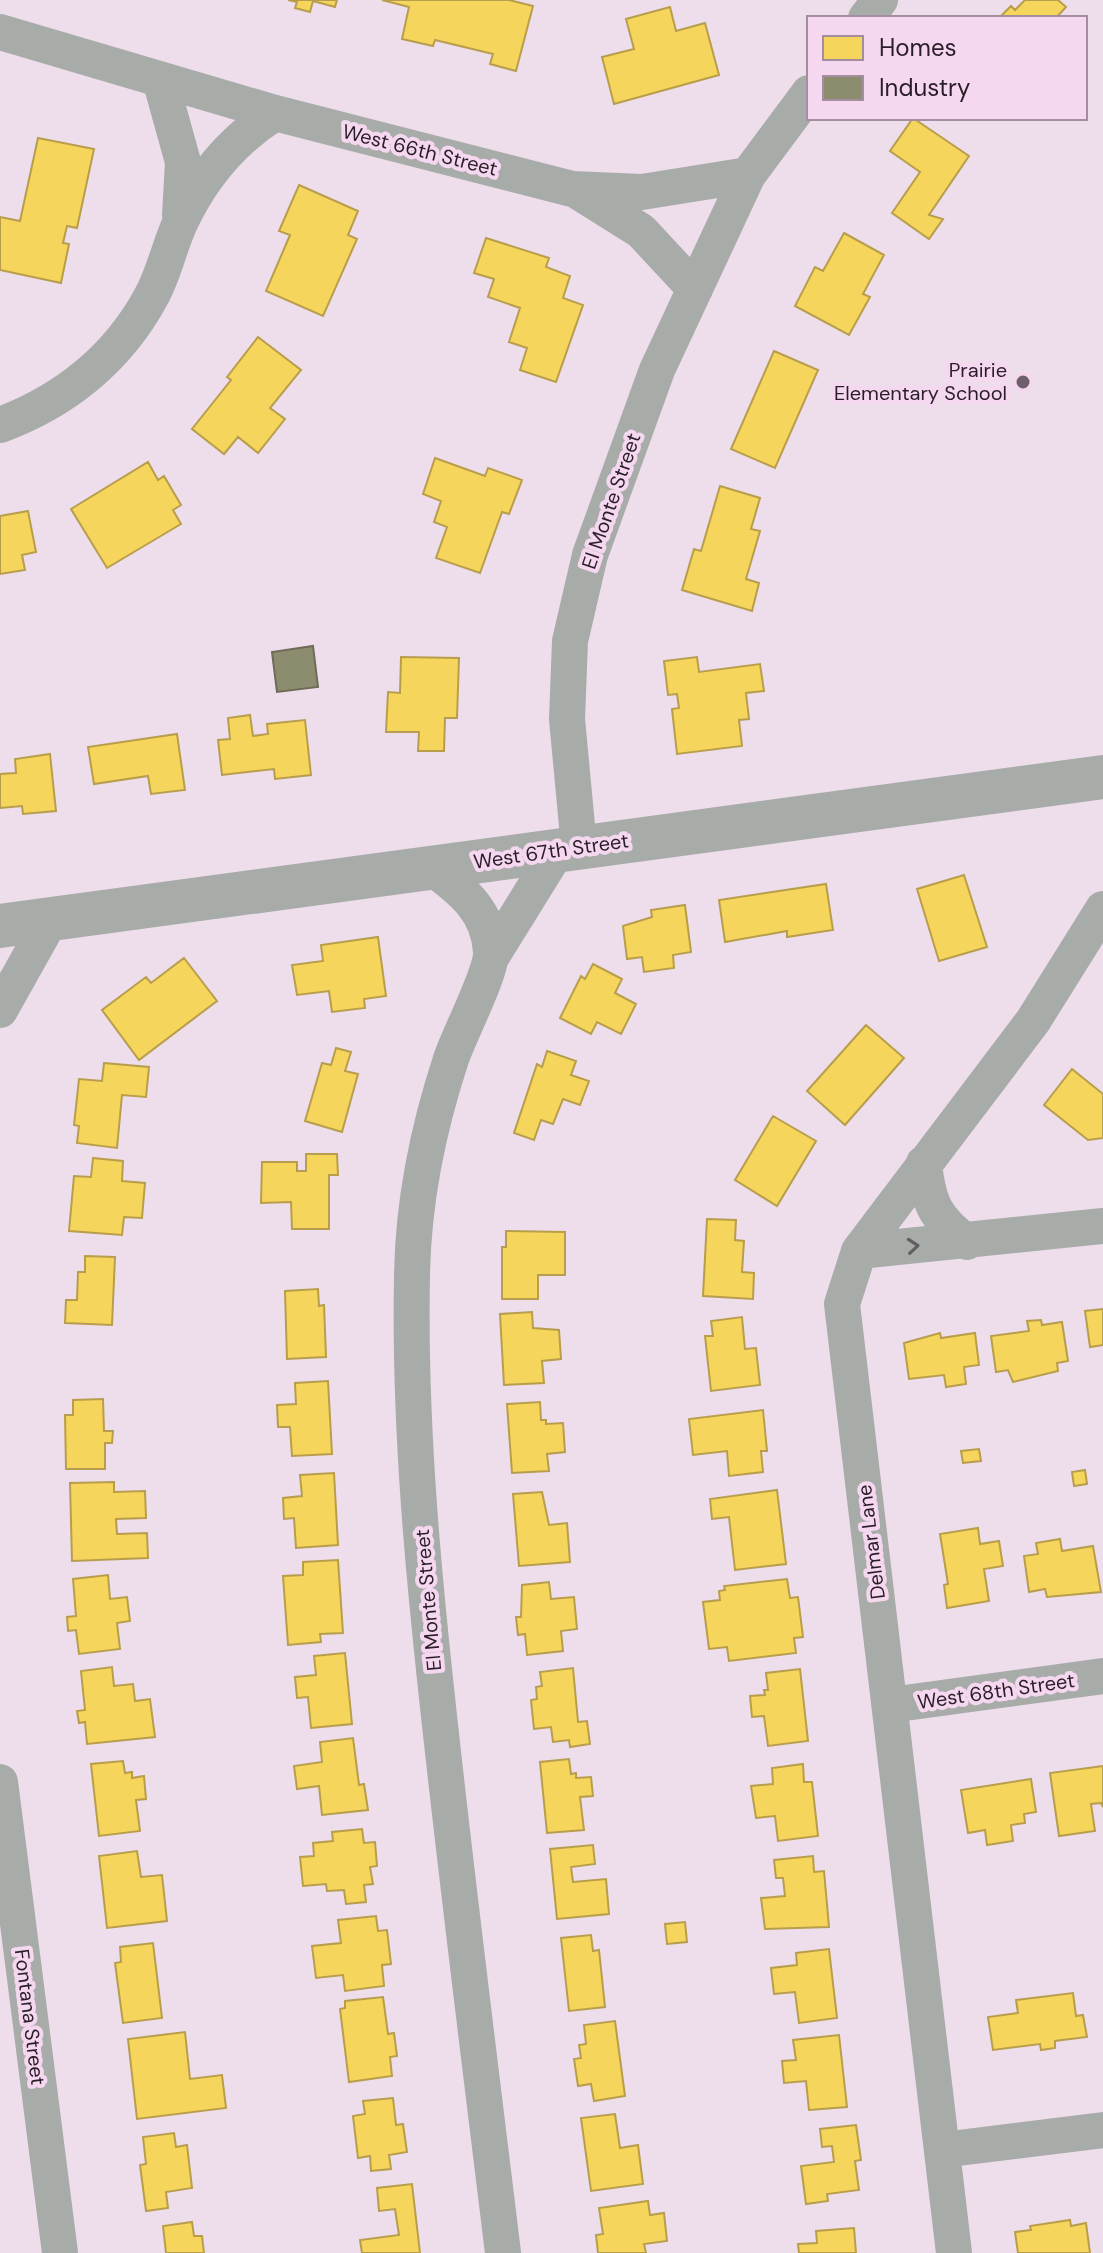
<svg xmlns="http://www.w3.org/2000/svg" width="1103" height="2253" viewBox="0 0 1103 2253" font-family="'DM Sans',sans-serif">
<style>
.homes{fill:#f6d55c;stroke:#b89e4c;stroke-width:2}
.industry{fill:#8c8c6e;stroke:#6e6b59;stroke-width:2}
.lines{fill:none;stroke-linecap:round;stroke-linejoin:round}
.minor{stroke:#a8aca9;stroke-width:36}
.tertiary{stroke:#a8aca9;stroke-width:44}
.oneway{stroke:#625e62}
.poi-dot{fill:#6e616c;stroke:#f5d7ef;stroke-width:3}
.labels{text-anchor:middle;stroke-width:8;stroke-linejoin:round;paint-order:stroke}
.street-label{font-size:20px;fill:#291e27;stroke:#f5d7ef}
.poi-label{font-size:20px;fill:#291e27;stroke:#f5d7ef;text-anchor:end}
</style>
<rect width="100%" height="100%" fill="#eedeeb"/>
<path class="homes" d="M288,0H337L335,7L313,1L310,12L295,8L297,2Z
M382,0H509L533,6L516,71L490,64L493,54L435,40L433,46L402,39L409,7Z
M1025,0H1058L1066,7L1056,18H999L1011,6L1015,10Z
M670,7L676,31L705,23L719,75L614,104L602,57L634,49L626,19Z
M913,118L969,156L929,215L943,219L929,239L892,213L920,172L890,151Z
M38,138L94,149L77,228L67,226L63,243L69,244L61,283L0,270V217L20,221Z
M299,185L358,211L348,235L357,239L323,316L266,291L290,235L279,231Z
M844,233L884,255L863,294L870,297L849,335L795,306L815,267L823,271Z
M486,238L549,258L546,267L570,276L563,298L583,305L556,382L520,370L527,348L509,342L520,308L488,297L494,279L474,273Z
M258,337L301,370L270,408L285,419L258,453L238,437L224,454L192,429L231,380L227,377Z
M774,351L818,370L775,468L731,449Z
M435,458L485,476L488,468L522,480L509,514L502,512L480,573L436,558L447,527L434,522L441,501L423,494Z
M148,462L158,480L164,476L181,505L173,510L181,524L107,568L71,509Z
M720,486L760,498L751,529L760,531L746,579L759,583L752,611L682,590L694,549L701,551Z
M28,511L36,552L22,555L25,570L0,574V516Z
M401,657L459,658L457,718H445L444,751H418L419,732H386L388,692L400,693Z
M697,657L699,672L760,664L764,691L746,693L749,719L739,720L742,746L677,754L672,709L679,708L677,694L668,695L664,661Z
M250,715L253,736L268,734L267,724L305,720L311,775L275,779L274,769L222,775L218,740L230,739L228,718Z
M177,734L185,790L151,794L148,776L94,784L88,747Z
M50,754L56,811L23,814L22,806L0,808V774L16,773L15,759Z
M964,875L987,947L939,961L917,889Z
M826,884L833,930L787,937V931L725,942L719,900Z
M685,905L691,952L673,955L674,968L644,972L642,957L627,959L623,926L652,917L651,910Z
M378,937L386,996L364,999L365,1008L332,1012L329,991L297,995L292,965L323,961L321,945Z
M184,958L217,1001L139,1060L102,1010L146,977L151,983Z
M593,964L622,979L615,993L636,1004L621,1034L597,1022L591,1034L560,1018L581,976L585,979Z
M866,1025L904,1058L845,1125L807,1091Z
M336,1048L351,1052L345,1071L358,1074L342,1132L305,1121L322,1063L331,1065Z
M547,1051L576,1061L571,1075L589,1081L580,1105L563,1099L553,1124L541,1120L534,1140L514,1133L537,1064L542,1067Z
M104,1063L149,1067L146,1097L122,1095L117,1148L77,1143L79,1126L74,1125L79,1079L102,1081Z
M1072,1069L1103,1094V1138L1088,1140L1044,1105Z
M773,1116L816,1141L777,1206L735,1180Z
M306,1154H337L338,1175H329V1229H292L291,1202L261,1203L262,1162H297V1171H306Z
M93,1158L123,1161L122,1181L145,1183L142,1218L124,1217L122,1235L69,1231L74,1176L91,1177Z
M707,1219L736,1220L735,1240L744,1241L742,1272L754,1273L753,1299L703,1296Z
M506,1231L565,1232V1275H538V1299H502V1247H506Z
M85,1256L115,1257L112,1325L65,1323L66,1300H77L78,1272H85Z
M318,1289L319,1306L324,1305L326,1357L287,1359L285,1291Z
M1103,1309V1345L1090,1347L1085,1311Z
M532,1312L533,1328L559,1330L561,1359L542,1361L544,1383L504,1385L500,1314Z
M742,1317L745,1349L756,1348L760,1385L711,1391L705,1336H713L711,1321Z
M1041,1320L1042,1325L1062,1322L1068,1361L1057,1363L1058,1371L1013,1382L1008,1370L996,1372L991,1336L1029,1331L1027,1321Z
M940,1333L941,1338L975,1333L979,1365L964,1367L966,1384L946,1387L944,1375L909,1379L904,1343Z
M328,1381L332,1454L292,1456L290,1427H278L277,1405L296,1404L295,1383Z
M103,1399L104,1431H113L112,1443H105V1469H66L65,1415H73V1400Z
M540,1402L541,1420H546V1424L563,1423L565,1452L547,1454L549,1471L512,1473L507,1404Z
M763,1410L767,1451H761L763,1472L729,1476L727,1451L693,1455L689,1419Z
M979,1449L981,1461L963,1463L961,1451Z
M1085,1470L1087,1484L1074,1486L1072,1472Z
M334,1473L338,1545L296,1548L294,1518L284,1519L283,1498L302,1496L300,1475Z
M114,1482V1492L145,1491L146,1518L116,1519L117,1534L147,1533L148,1558L72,1561L70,1483Z
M777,1490L786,1564L735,1570L729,1517L712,1519L710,1499Z
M542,1492L549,1525L567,1523L570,1562L519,1566L513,1494Z
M978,1528L980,1544L999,1541L1003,1566L984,1569L989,1601L947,1608L944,1585L948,1584L940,1534Z
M1060,1539L1062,1551L1093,1546L1101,1592L1047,1597L1045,1589L1029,1592L1024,1556L1038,1554L1036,1543Z
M338,1560L343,1633L320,1634L321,1642L288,1645L283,1576L303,1575V1562Z
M108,1575L110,1599L127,1597L130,1621L117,1623L120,1649L79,1654L76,1630L68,1631L67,1617L76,1616L73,1579Z
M787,1579L790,1598L798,1597L803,1637L794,1638L796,1653L729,1661L727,1647L709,1649L703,1602L720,1600L719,1591L725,1590L724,1586Z
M549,1582L551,1599L574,1597L577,1629L561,1631L563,1651L527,1655L525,1634L518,1635L516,1617H521L522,1585Z
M345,1653L352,1724L311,1728L308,1697L297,1698L295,1677L316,1675L314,1656Z
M112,1667L114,1686L133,1684L135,1701L150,1699L155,1737L87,1744L85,1722L79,1723L77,1711L85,1710L81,1671Z
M573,1668L578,1722L587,1721L590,1744L570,1747L569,1740L553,1742L551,1727L534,1729L531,1700L537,1699L536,1687L542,1686L540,1672Z
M800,1669L808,1741L768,1746L764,1716L752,1717L750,1696L765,1695L764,1690H768L766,1673Z
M353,1738L359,1785L364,1784L368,1810L322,1815L319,1786L297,1789L294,1766L322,1762L320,1742Z
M569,1759L571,1774L576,1773V1778L591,1777L593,1796L580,1797L584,1830L547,1833L540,1762Z
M123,1761L125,1773L132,1772V1778L144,1776L146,1799L136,1800L140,1831L99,1836L91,1764Z
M803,1764L804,1782H812L818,1836L778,1841L775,1816L756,1818L751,1786L773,1784L772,1768Z
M1103,1766V1807L1101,1803L1091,1804L1095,1831L1059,1836L1050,1773Z
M1031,1779L1036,1812L1024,1814L1025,1823L1011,1825L1013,1841L987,1845L985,1830L968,1833L961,1790Z
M362,1829L364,1843L375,1842L377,1866L370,1867L373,1884L364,1885L366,1902L346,1904L344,1890L327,1891L326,1884L303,1886L300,1857L314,1856L313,1843L333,1841L332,1832Z
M593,1845L595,1864L571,1867L573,1882L606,1879L609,1914L557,1919L550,1849Z
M137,1851L141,1877L162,1875L167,1921L107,1928L99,1856Z
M813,1856L814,1872L824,1871L829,1927L765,1929L761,1898L785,1896L783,1878H776L774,1860Z
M376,1916L378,1931L387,1930L391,1964L382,1965L384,1986L345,1991L343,1975L316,1978L312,1946L341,1943L338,1920Z
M685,1922L687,1942L667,1944L665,1924Z
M591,1935L593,1951L599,1950L605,2007L569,2011L561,1938Z
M153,1943L162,2018L123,2023L115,1963L121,1962L120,1947Z
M829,1949L837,2018L799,2023L795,1992L774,1994L771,1968L797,1965L796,1953Z
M1073,1993L1076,2016L1083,2015L1087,2037L1055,2041V2048L1041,2050L1040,2044L993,2050L988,2017L1018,2013L1016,2000Z
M383,1997L388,2034L394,2033L397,2056L390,2057L392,2076L349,2082L340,2009L345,2008V2001Z
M615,2021L625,2096L594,2101L591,2084L578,2086L574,2059L581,2058L579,2045L586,2044L584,2025Z
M185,2032L190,2079L222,2075L226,2108L137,2119L128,2039Z
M839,2035L847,2107L809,2110L806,2081L784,2083L782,2061L796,2060L793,2040Z
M393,2098L396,2125L403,2124L407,2152L389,2155L391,2169L371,2171L370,2156L358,2158L353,2116L365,2114L363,2101Z
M615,2114L620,2148L638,2145L643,2184L591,2191L581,2118Z
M856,2125L861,2160L855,2161L859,2190L827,2194L828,2201L806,2204L801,2166L834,2162L832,2146L822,2147L820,2129Z
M174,2133L176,2147L187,2145L192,2188L166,2192L168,2208L146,2211L140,2165L146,2164L143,2137Z
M412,2184L420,2253H362L360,2240L399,2235L395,2209L379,2211L377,2188Z
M648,2201L650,2215L664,2213L667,2241L644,2244L646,2253H598L596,2235L603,2234L599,2208Z
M1070,2220L1071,2226L1086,2223L1090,2253H1018L1015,2232L1031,2230L1030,2226Z
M192,2222L194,2236H202L204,2253H166L163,2226Z
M854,2228L856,2253H799L798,2244L817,2243L816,2231Z"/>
<path class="industry" d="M313,646L318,687L277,692L272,652Z"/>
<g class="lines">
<path class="minor" d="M866,18L880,0
M0,32L275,113L572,189L642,192L748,175
M160,79L183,162L180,215
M574,189L641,231L695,289
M0,425C65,401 118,358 151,297C164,274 169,247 180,223C201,178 232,140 275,113
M579,847L567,719L570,641L590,555L657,370L748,175L809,93
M432,868C462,890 489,911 491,952C492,972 459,1035 451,1059C428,1129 413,1203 412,1276C409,1429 424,1582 441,1734C460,1907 482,2080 503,2253
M492,956L557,851
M0,1010L51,919
M924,1163C928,1202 935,1219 967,1242
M859,1251L1103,1226
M890,1705L1103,1676
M0,1782L60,2253
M942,2150L1103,2130
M954,2253L842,1304L859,1251L1033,1021L1103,909"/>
<path class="tertiary" d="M0,926L1103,777"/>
</g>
<defs><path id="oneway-chevron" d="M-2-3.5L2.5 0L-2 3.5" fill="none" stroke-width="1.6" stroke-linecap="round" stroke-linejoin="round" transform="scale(2)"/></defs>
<use class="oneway" href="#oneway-chevron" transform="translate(913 1246) rotate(-5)"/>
<circle class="poi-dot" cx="1023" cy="382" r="8"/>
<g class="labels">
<g class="street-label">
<text transform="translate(420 150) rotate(14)" y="7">West 66th Street</text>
<text transform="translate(611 501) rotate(-71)" y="7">El Monte Street</text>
<text transform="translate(551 851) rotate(-8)" y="7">West 67th Street</text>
<text transform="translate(871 1542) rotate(-97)" y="7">Delmar Lane</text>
<text transform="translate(428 1600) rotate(-95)" y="7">El Monte Street</text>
<text transform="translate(996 1691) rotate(-8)" y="7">West 68th Street</text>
<text transform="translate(30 2017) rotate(83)" y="7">Fontana Street</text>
</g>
<g class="poi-label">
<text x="1007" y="377">Prairie<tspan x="1007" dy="23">Elementary School</tspan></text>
</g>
</g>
<rect x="807" y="16" width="280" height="104" fill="#f5d7ef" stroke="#a38d9f" stroke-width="2"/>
<rect x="823" y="36" width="40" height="24" fill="#f6d55c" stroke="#a38d9f" stroke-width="2"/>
<text x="879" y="56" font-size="24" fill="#291e27">Homes</text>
<rect x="823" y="76" width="40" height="24" fill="#8c8c6e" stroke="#a38d9f" stroke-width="2"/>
<text x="879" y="96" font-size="24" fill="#291e27">Industry</text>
</svg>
